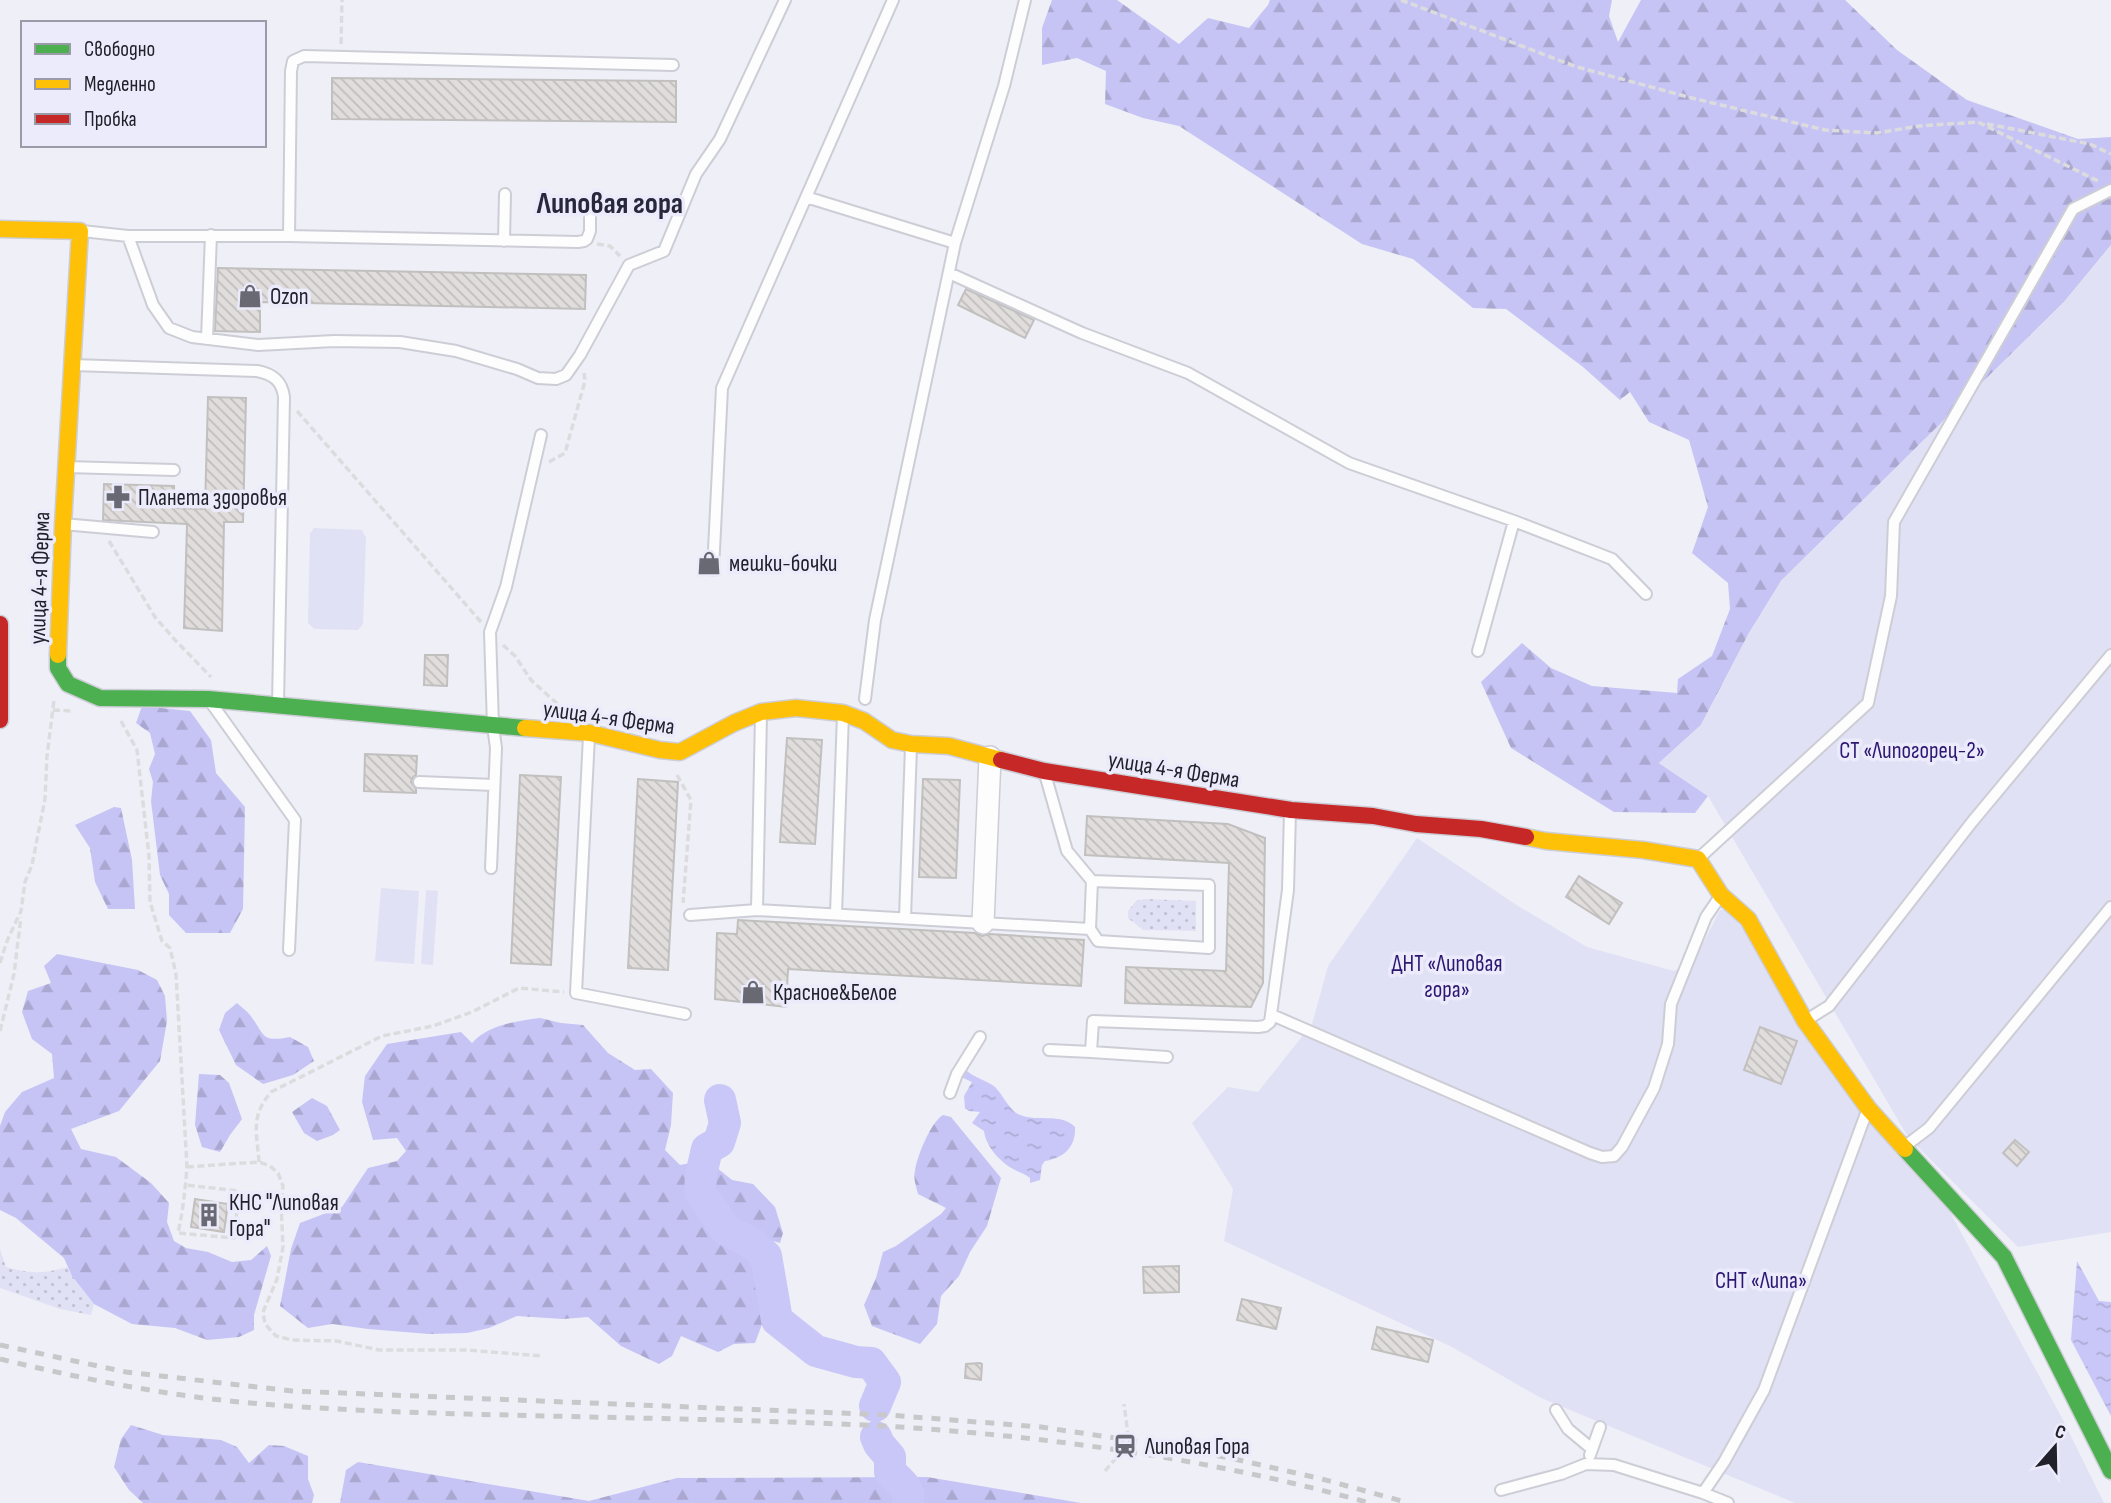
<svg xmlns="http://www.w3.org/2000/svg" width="2111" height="1503" viewBox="0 0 2111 1503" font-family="'Sofia Sans Condensed',sans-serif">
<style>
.grass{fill:url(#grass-dots)}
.forest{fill:url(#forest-firs)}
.garden{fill:#e1e1f5}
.water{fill:url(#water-ripples)}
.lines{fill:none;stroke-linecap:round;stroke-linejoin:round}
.river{stroke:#c8c7f7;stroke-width:32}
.building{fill:url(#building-back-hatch);stroke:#c2c0bf;stroke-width:2}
.lane-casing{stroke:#cdcdd6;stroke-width:14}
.street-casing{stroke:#cdcdd6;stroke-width:24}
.fast-casing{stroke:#cdcdd6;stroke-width:19}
.slow-casing{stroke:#cdcdd6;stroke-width:19}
.jam-casing{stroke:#cdcdd6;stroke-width:19}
.path{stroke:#dcdcdf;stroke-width:3.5;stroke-dasharray:7 3.5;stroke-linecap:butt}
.lane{stroke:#fdfdfe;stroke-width:10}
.street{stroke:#fdfdfe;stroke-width:21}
.fast{stroke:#4caf50;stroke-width:16}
.slow{stroke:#ffc107;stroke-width:16}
.jam{stroke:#c62828;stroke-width:16}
.rail{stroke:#c8c8ca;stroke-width:5;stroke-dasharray:9 9;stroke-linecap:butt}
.labels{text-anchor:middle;stroke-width:7;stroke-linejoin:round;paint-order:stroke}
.poi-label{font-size:23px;fill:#21212b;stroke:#ebebfc;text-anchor:start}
.street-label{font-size:23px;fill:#21212b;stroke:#ebebfc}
.park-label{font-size:23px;fill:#2d1772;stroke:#ebebfc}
.district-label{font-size:30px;font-weight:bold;fill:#28283d;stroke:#ebebfc}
</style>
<defs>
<pattern id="grass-dots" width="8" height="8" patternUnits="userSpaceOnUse" patternTransform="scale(1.75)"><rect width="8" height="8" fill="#e1e1f5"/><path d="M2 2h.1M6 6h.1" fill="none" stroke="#c1c1d2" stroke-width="1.8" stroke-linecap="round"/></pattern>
<pattern id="forest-firs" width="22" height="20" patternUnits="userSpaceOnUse" patternTransform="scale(1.75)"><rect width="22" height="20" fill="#c6c4f4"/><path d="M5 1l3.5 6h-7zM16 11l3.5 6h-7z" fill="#aaa8d1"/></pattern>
<pattern id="water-ripples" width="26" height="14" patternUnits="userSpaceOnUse" patternTransform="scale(1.75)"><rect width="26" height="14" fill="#c8c7f7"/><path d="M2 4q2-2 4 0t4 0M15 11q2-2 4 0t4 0" fill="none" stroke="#acabd4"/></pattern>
<pattern id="building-back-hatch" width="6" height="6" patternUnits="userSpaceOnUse" patternTransform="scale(1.75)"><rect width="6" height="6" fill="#e0dddc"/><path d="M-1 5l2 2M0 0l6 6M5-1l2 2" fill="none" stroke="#c0bdbd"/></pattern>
</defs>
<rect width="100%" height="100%" fill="#efeff8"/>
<path class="grass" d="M1144,899L1196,901V931L1143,930L1128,918V911L1136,901Z
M0,1249L6,1267C32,1274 42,1274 68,1267L72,1276L94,1304L91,1315L60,1309L0,1288Z"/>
<path class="forest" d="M1052,0H1117L1179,44L1208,18L1249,28L1268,5L1270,0H1612L1609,16L1618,42L1641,0H1845L1897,50L1967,100L2078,139L2111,137V245L2064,302L1781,581L1749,633L1701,725L1659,763L1708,796L1695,813L1614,812L1511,748L1481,682L1522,643L1551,668L1592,686L1677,693L1678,679L1712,656L1730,609L1728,583L1692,553L1708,507L1689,440L1649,422L1630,392L1620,400L1583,367L1506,309L1473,308L1413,259L1362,244L1179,126L1143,118L1105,104L1106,71L1077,58L1042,65V28Z
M142,706L190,711L211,740L216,773L245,807L243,909L230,933H186L169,915V894L160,875L151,801L153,782L149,769L155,754L150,733L136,723Z
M114,807L121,808L132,860L135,909H108L95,882L90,848L75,825Z
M57,954L138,970L157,980L165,996L167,1021L160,1061L119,1111L71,1129L81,1149L116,1157L151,1183L169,1203L167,1222L174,1241L186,1248L208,1252L232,1262L251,1260L267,1246L271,1256L254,1315V1330L239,1337L207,1340L175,1328L132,1324L94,1304L72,1276L64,1258L16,1218L0,1210V1126L5,1112L22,1092L54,1078L52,1054L32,1039L22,1012L28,991L51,983L44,966Z
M237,1003C241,1007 247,1011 250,1015C265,1034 260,1043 290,1037L308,1047L314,1061L293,1075L263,1084L236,1065L219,1030L225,1013Z
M540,1018L561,1023L583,1025L608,1053L635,1070L651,1069L673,1093L671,1125L665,1150L680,1165L707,1160L732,1180L753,1184L775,1207L783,1233L780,1243L738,1231L742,1244L756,1257L763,1279L761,1296L767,1311L755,1343L734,1344L718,1352L681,1336L672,1356L659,1364L621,1346L588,1317L563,1319L517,1316L489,1328L467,1333L429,1334L368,1329L332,1324L308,1328L280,1306L291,1249L300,1223L342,1207L368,1168L397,1161L406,1151L397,1138L373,1140L362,1102L365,1076L387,1044L461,1032L472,1043C488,1025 516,1021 540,1018Z
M199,1074L220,1075L229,1083L242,1119L230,1135L220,1152L202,1147L195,1125Z
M312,1098L327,1106L340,1130L333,1135L317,1141L304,1133L292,1112Z
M943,1115L951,1117L1001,1178L987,1226L970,1252L959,1276L941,1296L937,1324L920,1344L872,1326L864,1305L876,1278L883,1252L896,1246L941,1214L946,1208L918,1194C916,1186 913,1178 915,1171C917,1156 931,1122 943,1115Z
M131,1425L163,1435L221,1440L237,1447L249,1463L269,1445L284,1446L308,1456V1479L314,1495L312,1503H143L129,1490L114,1467L121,1439Z
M358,1462L589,1501L677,1478L927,1477L1081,1503H340L346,1470Z"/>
<path class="garden" d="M2111,245V1232L2018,1247L1908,1137L1708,796L1659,763L1701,725L1749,633L1781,581L2064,302Z
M314,528L362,530L366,538L363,624L358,630L314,629L308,623L310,533Z
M1417,838L1518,906L1587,947L1674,971L1694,961L1720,910H1729L1944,1201L2062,1418L2104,1503H1795L1541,1398L1452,1347L1224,1241L1233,1189L1192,1123L1228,1087L1258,1092L1312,1024L1328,966Z
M381,888L419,891L414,964L375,961Z
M426,890L438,891L433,965L421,964Z"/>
<path class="water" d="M967,1071C975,1078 986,1080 995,1087C1003,1095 1007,1106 1016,1113C1034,1124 1059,1111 1075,1127C1076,1148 1063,1158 1045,1161L1042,1165L1040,1180L1030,1183V1178C1025,1174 1021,1173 1015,1170C1001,1163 986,1147 984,1131L972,1123L980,1112L969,1111L965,1108L964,1096L972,1082L959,1076L962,1072Z
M2077,1261L2099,1301L2111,1302V1416L2071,1340Z"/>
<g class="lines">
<path class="river" d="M720,1100L725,1123L719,1142L707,1149L701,1175L700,1192L726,1230L753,1244L766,1256L777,1320L816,1351L856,1362L871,1363L885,1382L875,1406
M876,1437L879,1444L890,1457V1472C900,1482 911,1488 908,1503"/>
</g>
<path class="building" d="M332,78L676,81V122L332,119Z
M218,268L586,275L585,309L260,302V332L215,331Z
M966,289L1034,320L1025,338L958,305Z
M208,397L246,398L243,522H224L222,631L184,628L187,524L103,520L104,484L174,486V508L205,509Z
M425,655H448L447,686L424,685Z
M787,738L822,740L815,844L780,842Z
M365,754L417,756L416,775L413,777L411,782L416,789V793L364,791Z
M520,775L561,777L551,965L511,963Z
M638,779L678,782L668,970L628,968Z
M923,779L960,780L956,878L919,877Z
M1087,816L1228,824L1265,838L1263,983L1251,1007L1125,1003L1126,967L1226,971L1229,863L1085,855Z
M1579,876L1622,903L1609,924L1566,897Z
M738,920L975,933L982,936L990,934L1084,940L1081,986L788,969L786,1007L715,999L717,933L737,934Z
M1760,1027L1797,1041L1781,1084L1744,1070Z
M2015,1140L2029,1152L2017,1166L2003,1153Z
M195,1199L228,1204L224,1232L191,1227Z
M1179,1266V1292L1144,1293L1143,1267Z
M1242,1299L1281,1308L1276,1329L1237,1320Z
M1377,1327L1433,1340L1428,1362L1372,1349Z
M980,1363L982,1364L981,1380L965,1378L966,1364Z"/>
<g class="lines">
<g class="lane-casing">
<path id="lane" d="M806,197L955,243
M82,231L128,236H289L578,242L584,241L587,239L590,231V203
M128,236L153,305L169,328L192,337L258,345L334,341L400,342L456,351L517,369L538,378L556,379L566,375L580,355L629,265L664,251L696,174L720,139L785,0
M289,236L291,71L293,61L304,56L673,65
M504,241L505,194
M949,273L1082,333L1188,373L1349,463L1514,521L1612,559L1646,594
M207,339L211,235
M73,365L257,371C273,374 282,381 284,397L278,704
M66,467L174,470
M63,524L153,532
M713,570L722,388L893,0
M1478,651L1514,521
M865,699L875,620L955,243L1004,86L1025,0
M212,704L295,820L289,950
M589,736L576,993L685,1014
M1045,774L1067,851L1092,881L1090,929L1098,941L1209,948V885L1092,881
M419,782L494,785
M1698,859L1868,703L1891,596L1894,522L2073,209L2111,190
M491,868L496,748L493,726L490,632L506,587L541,435
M757,910L761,715
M836,914L843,714
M690,915L757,910L1090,929
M905,918L911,746
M1272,1015L1590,1153L1602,1157L1614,1156L1622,1147L1654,1088L1668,1044L1671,1004L1706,917L1721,895
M1805,1021L1829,1006L1972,822L2111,655
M1049,1050L1091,1052
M1167,1057L1091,1052L1093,1021L1258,1027L1265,1026L1270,1022L1288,890L1290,811
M950,1093L957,1074L980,1037
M1904,1147L1929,1128L2111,907
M1556,1410L1568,1429L1592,1449
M1590,1455L1600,1427
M1501,1490L1561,1474L1586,1464L1614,1465L1703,1493L1728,1503
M1703,1493L1724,1462L1764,1390L1867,1111"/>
</g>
<g class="street-casing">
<path id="street" d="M983,923L990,757"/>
</g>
<g class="fast-casing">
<path id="fast" d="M58,655V668L68,684L100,698L208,699L525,728
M1905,1149L2004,1257L2111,1471"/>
</g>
<g class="slow-casing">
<path id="slow" d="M0,229L80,231L63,524L58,655
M525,728L590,733L660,750L680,752L734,723L761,712L796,708L843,713L864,721L892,740L911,744L949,746L1001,760
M1526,837L1546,841L1643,850L1698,859L1721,895L1748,919L1805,1021L1868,1108L1905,1149"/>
</g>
<g class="jam-casing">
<path id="jam" d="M0,624V720
M1001,760L1044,771L1291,810L1373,816L1416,824L1481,829L1526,837"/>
</g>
<path class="path" d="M1401,0L1577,67L1692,98L1825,130L1877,133L1919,126L1978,122L2100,182
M341,44L342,0
M1987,124L2090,144L2111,154
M597,244L610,246L620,256
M297,411L481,622
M549,462L565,453L585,381L584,373
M109,541L155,617L175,640L211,677
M503,645L515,656L531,680L562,708
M53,710L72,711
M121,721L137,750L149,856L150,902L162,941L170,948L176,974L187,1167C185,1190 183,1211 178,1233L234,1238L239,1191L186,1185
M677,775L691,800L683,903
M0,963L7,941L21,911L25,882L32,865L45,799L47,756L54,700
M0,1031L14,974L21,917
M259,1162C257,1132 250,1117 271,1092L382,1036L433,1026L472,1012L519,988L564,992
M187,1167L259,1162L270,1166L278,1173L283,1186L281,1203L283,1247L277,1279L263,1312L265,1324L276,1336L292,1340L337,1341L379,1350H466L542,1356
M1105,1471L1122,1451L1123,1439L1128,1435L1124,1404"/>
<use href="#lane" class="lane"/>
<use href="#street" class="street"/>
<use href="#fast" class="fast"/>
<use href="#slow" class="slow"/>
<use href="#jam" class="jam"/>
<path class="rail" d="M0,1345L126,1372L292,1391L889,1415L1041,1427L1156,1444L1230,1458L1322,1479L1409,1503
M0,1359C79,1378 158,1394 239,1402C315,1409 391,1412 468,1414C606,1418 746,1419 884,1426C1048,1436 1212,1459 1370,1503"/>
</g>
<defs>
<g id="shop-bare" transform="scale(1.89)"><path d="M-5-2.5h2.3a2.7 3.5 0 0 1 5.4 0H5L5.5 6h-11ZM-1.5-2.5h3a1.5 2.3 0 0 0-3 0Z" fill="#696973" stroke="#ebebfc" stroke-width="2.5" paint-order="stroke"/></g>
<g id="pharmacy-bare" transform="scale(1.89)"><path d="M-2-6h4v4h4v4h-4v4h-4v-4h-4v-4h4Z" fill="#696973" stroke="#ebebfc" stroke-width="2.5" paint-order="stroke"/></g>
<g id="building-bare" transform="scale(1.89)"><path d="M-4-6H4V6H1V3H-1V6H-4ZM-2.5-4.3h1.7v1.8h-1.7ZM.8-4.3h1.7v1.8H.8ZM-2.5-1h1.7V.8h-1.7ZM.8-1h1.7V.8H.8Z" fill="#696973" stroke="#ebebfc" stroke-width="2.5" paint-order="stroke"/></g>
<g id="station-bare" transform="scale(1.89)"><path d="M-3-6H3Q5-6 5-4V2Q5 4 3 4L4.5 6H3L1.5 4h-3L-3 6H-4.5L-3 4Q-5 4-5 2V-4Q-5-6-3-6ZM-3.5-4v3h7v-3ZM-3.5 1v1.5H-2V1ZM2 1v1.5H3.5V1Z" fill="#696973" stroke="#ebebfc" stroke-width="2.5" paint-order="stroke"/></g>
</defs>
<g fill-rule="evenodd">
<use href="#shop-bare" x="250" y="296"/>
<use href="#pharmacy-bare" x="118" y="497"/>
<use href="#shop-bare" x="709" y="563"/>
<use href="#shop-bare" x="753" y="992"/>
<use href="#building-bare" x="209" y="1215"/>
<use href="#station-bare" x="1125" y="1446"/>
</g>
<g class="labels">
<g class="poi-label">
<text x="270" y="304">Ozon</text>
<text x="138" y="505">Планета здоровья</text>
<text x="729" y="571">мешки-бочки</text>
<text x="773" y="1000">Красное&amp;Белое</text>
<text x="229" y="1210">КНС "Липовая<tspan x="229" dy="26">Гора"</tspan></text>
<text x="1145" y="1454">Липовая Гора</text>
</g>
<g class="street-label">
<text transform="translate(39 578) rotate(-88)" y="8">улица 4-я Ферма</text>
<text transform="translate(609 717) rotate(8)" y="8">улица 4-я Ферма</text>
<text transform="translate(1174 769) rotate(9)" y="8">улица 4-я Ферма</text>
</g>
<g class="park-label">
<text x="1912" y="758">СТ «Липогорец-2»</text>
<text x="1447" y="971">ДНТ «Липовая<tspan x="1447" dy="26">гора»</tspan></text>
<text x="1761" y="1288">СНТ «Липа»</text>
</g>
<g class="district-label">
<text x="610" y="213">Липовая гора</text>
</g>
</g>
<rect x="21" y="21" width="245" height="126" fill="#ebebfc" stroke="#9a9aa8" stroke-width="2"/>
<rect x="35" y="44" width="35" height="10" fill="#4caf50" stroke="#9a9aa8" stroke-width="2"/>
<text x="84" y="56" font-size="21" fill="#21212b">Свободно</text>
<rect x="35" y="79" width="35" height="10" fill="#ffc107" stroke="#9a9aa8" stroke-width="2"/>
<text x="84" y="91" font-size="21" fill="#21212b">Медленно</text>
<rect x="35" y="114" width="35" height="10" fill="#c62828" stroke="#9a9aa8" stroke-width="2"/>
<text x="84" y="126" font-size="21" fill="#21212b">Пробка</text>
<g transform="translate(2055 1447) rotate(20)" stroke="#ebebfc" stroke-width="5" paint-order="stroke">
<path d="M0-5L12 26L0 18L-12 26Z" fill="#21212b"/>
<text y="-10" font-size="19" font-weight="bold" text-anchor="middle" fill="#21212b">С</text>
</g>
</svg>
